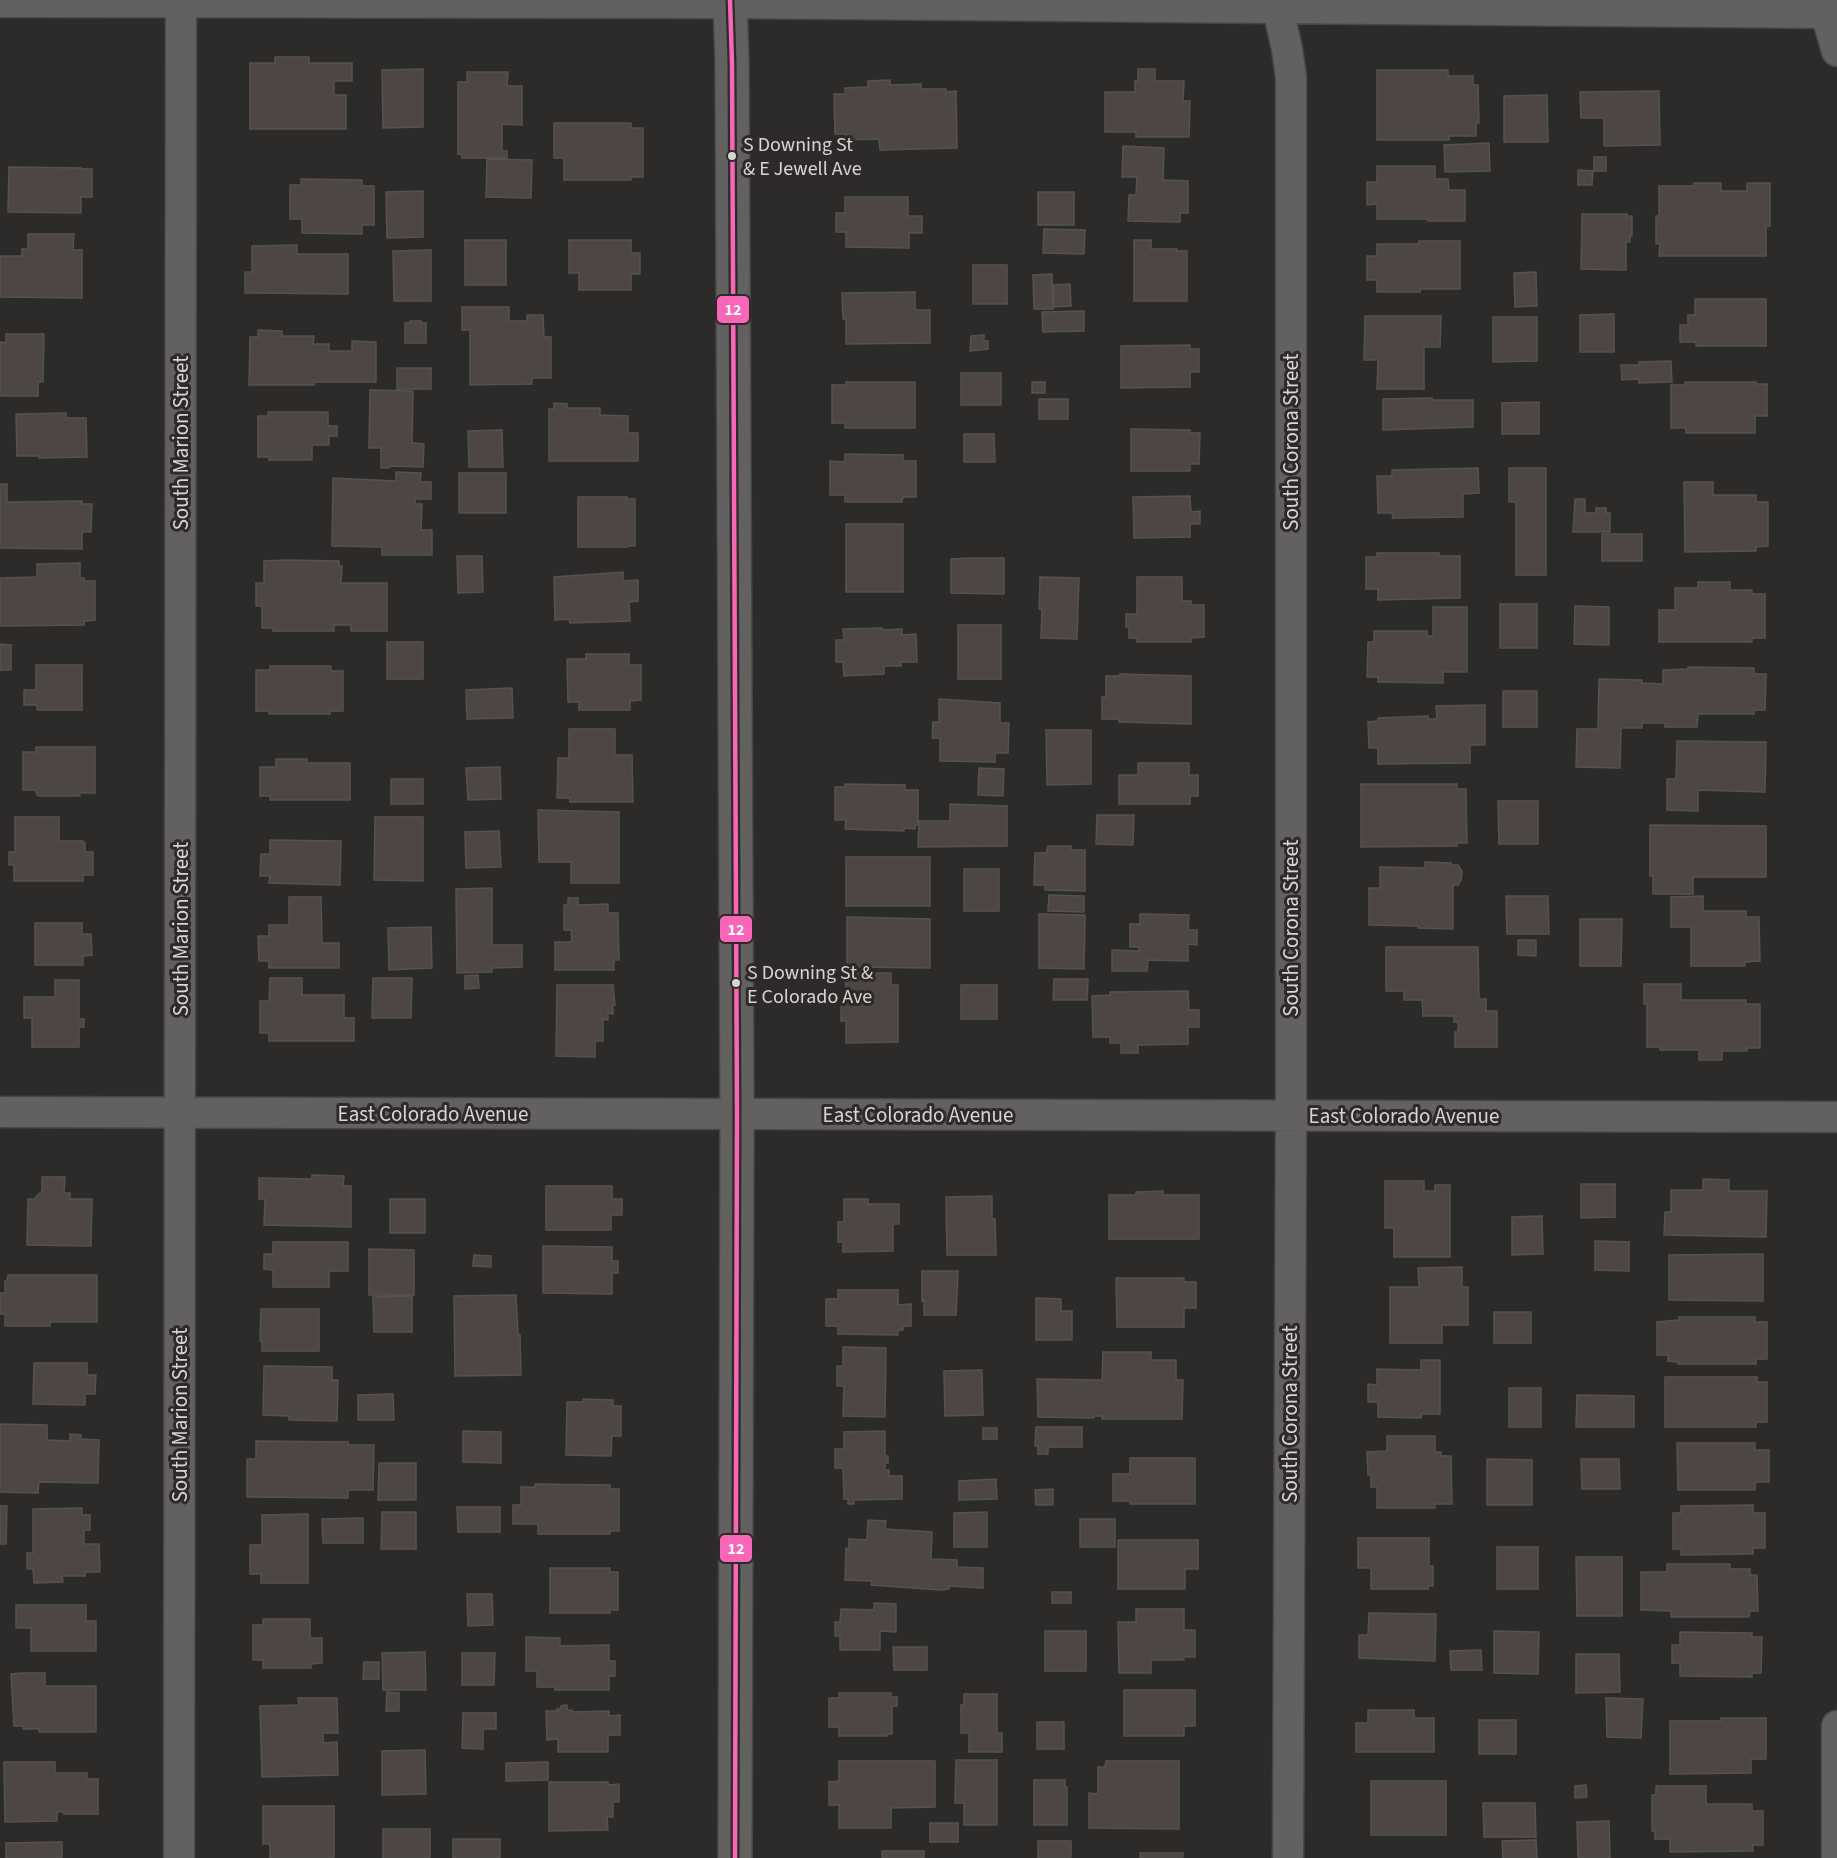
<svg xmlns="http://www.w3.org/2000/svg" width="1837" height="1858" viewBox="0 0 1837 1858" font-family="'Source Sans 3',sans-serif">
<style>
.building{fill:#4e4643;stroke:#545352;stroke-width:1.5}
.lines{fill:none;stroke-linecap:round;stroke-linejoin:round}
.minor-casing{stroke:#484645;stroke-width:33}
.secondary-casing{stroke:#484645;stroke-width:36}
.minor{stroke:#626160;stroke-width:30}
.secondary{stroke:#626160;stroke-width:33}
.bus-1-casing{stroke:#2d2a29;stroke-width:9}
.bus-1{stroke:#fa66b7;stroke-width:4.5}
.bus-dot{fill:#d8d6d5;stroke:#2d2a29;stroke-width:2}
.labels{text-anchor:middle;stroke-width:6;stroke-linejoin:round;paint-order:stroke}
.bus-label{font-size:20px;fill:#d8d6d5;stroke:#2d2a29;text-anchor:start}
.street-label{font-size:21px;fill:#d8d6d5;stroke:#2d2a29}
.line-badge{stroke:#2d2a29;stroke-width:2}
.badge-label{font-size:16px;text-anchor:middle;font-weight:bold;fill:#fff}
</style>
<rect width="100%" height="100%" fill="#2c2b2a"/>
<path class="building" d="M275,57H309V63H352V81H334V95H346V129H250V63H275Z
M423,69V127L383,128L382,70Z
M1138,69H1155V81H1184L1183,101H1190L1189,137H1136V132H1105V92H1135V81H1138Z
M1377,70H1448V76H1473V85H1478L1479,123H1476V136H1449V140H1377Z
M467,72H508L507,86H522V125L502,124V151H507V158H462V154H458V82H467Z
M890,80V85L921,84V89H946V92L956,91L957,148L880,150L879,139L846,140V134H835L834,94H845V88L868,87V81Z
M1659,91L1660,145L1604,146V118H1581L1580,92Z
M1547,95L1548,142H1504V96Z
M554,123H631V128H643V177H631V180H564V158H554Z
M1489,143L1490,171L1445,172L1444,145Z
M1123,146L1164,148L1163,180L1188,181V213H1180V222L1128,221L1129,195H1136L1137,177H1122Z
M1594,157H1606V171H1594Z
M487,159L532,160L531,198L486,197Z
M1377,166H1435V179H1448L1449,190H1465V221H1428V219H1377V204L1367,205V182H1377Z
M9,167L81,168V169H92V197H81V213L8,212Z
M1578,170L1593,171L1592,185H1578Z
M301,179L362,180V186H374V225H362V234L302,233V219H290V185H301Z
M1694,183H1721V191H1747V183H1770V226H1766V256H1659L1660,244H1656V216H1659V186H1694Z
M423,191V237L387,238L386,192Z
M1038,192H1074V225H1038Z
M845,197H908V216H922V233H909V248L846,247V232H836V213H845Z
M1582,214H1627V216H1632V236H1630V242H1626V270L1581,269Z
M1044,229L1085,230L1084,254L1043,253Z
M28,234H74L73,250H82V298L0,297V256H22V249H28Z
M465,240H506V285H465Z
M569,240H631V253H640V274H631V290H579V273H569Z
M1134,240H1151V249H1177V251H1187V301H1134Z
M1419,241H1460V289H1420V292H1377V280H1367V256H1377V244H1419Z
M297,245V254H348V294L245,293V272H252V246Z
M431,250V301H394L393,251Z
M973,265H1007V304H973Z
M1536,272L1537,306L1515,307L1514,273Z
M1052,274L1053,309H1034L1033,275Z
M1070,284L1071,306L1054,307L1053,285Z
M915,292V310H930V343L846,344V319H843L842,293Z
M1695,299H1766V346H1696V342H1680V325H1688V315H1695Z
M462,307H509V321H527V315H543L544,337H551V378H532V384L470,385V330H462Z
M1084,311V331L1043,332L1042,312Z
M1614,314V352H1580V315Z
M1365,316H1441L1440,347H1424V389H1377L1378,360H1364Z
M1493,317H1537V361L1493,362Z
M410,321H421V323H426V343H405V323H410Z
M258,330L282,331V336H314L313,344H329V351H352V341L376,342V382H314V385H249L250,337H258Z
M6,334H44L43,382H38V396H0V342L6,343Z
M984,335V341H988V349L970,351L971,336Z
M1190,345V349H1199V372H1190V387L1121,388V346Z
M1671,361L1672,382L1639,383V379L1622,380L1621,365H1640L1639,362Z
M397,368H431V389H397Z
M961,373H1001V405H961Z
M846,382H915V428H845V423H832V385H846Z
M1032,382H1045V393H1032Z
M1685,382H1756V384H1767V416H1755V433H1686V428H1671V385H1685Z
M370,390L413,391L412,443L424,444L423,467L389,466V468H381V448H369Z
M1432,398V400H1473V427L1383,430V399Z
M1039,399H1068V419H1039Z
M1539,402V434H1502V403Z
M554,403L567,404V408H600V415L628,416V433H638V461H549V409H554Z
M268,412H328V426H337V436H329V445H312V460H269V457H258V416H268Z
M66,413V418H86L87,457L39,458V456H17L16,414Z
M1131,429L1190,430V433H1200L1199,464H1190V471H1131Z
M502,430L503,467H469L468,431Z
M964,434H994L995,462H964Z
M845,454L903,455V461H916V497H903L902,502H845V495H830V461L845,462Z
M1478,468L1479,493L1463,494V517L1393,518L1392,513H1378L1377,476H1392V470Z
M1509,468H1546V575H1516V502H1509Z
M396,472L421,473L420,482H431V499H415V504H422L421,530H432V555H382V547L332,546L333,478L396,481Z
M459,473H506V513H459Z
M1684,482H1713V495H1756V502H1768V546L1756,547V551L1685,552Z
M0,484H7V502L82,501V504H92L91,532H82V549L0,548Z
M1190,496L1191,512L1200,511V524H1190V537L1134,538L1133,497Z
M578,497H627V499H635V546H627V547H578Z
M1575,499H1585V513H1596V508H1606V513H1610V532H1573Z
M846,524H903V592H846Z
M1602,534H1642V561H1602Z
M1377,553H1439V556H1460V598L1378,600V589H1366V557H1377Z
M457,556H482L483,592L458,593Z
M969,558H1004V594L951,593V559Z
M287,560L339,561V566H342L341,583H387V631H351V625H334V631H273V628H262V606H256V583H264V561Z
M80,563V578H84V581H95V620L84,621V625L0,626V578L37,577V564Z
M623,572V581L638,580V601L629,602L630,621L570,623L569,619L555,620L554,577Z
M1040,577L1079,578L1077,639L1041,638L1042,609H1039Z
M1137,577H1182V601H1191V605H1204V637L1191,638V642H1137V638H1129V627H1126V614H1137Z
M1698,582H1730V590H1752V594H1765V638H1752V642H1659V610H1675V588H1698Z
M1500,604H1537V648H1500Z
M1575,606L1609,607V645L1574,644Z
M1433,607H1467V672H1443V683L1378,682V677H1367L1368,642H1374V631H1427V636H1433Z
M958,625H1001V679H958Z
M882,628V630L902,629V635L916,634L917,662H901V666H884V674L844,676L843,662H836V640H844L843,629Z
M387,642H423V679H387Z
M0,644L11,645V670H0Z
M586,654H629V665H641V700L630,701V710H579V702H568L567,659H586Z
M36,665H82V710H37V705H24V690H36Z
M270,666H331V671H343V711H330V714H269V711H256V670H270Z
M1688,667L1754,668V674H1766L1765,710H1754V714H1698L1697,727H1665V723H1642V728H1621L1620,768L1576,767L1577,729H1598L1599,679L1642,680V683L1663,684V670L1688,669Z
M1120,674L1191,676V724L1119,722V719H1102V697H1106V676H1120Z
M512,688L513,718L467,719L466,690Z
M1503,691H1537V727H1503Z
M939,699L1000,703V723H1009L1008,753H995V762L940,761V738H932L933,722H939Z
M1485,705V745H1470V763L1378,764V748H1369L1368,722L1378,721V718L1428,716V719H1437L1436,706Z
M569,729H615V755H632L633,802H570V798H557L558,758H569Z
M1046,730H1091V784L1047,785Z
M1677,741L1766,742L1765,792L1698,790V811L1667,810V779H1676Z
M36,747H95V793H80V796H38L35,790H23V752H36Z
M276,759H307V763H350V800H270V796H260V767H276Z
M1138,763H1189V775H1198V796H1190V804H1119V775H1138Z
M500,767L501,799L468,800L466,768Z
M979,768L1004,769L1003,796L978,795Z
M391,779H423V804H391Z
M845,784L905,785V790H918V825H915V829L904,828V831L845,829L846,820H835V787H845Z
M1361,784H1457V789H1466L1467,843H1457V846L1361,847Z
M1498,801H1538V844H1499Z
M950,804L1007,806V846L918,847L919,821H950Z
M538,810L619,812V883H571V862H539Z
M1097,815H1134L1133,845L1096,844Z
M15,817H59V841H83V843H85V852H93V875H83V881H14V865H9V852H15Z
M375,817H423V881L374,880Z
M1650,825L1766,826V877H1693V894H1653V876H1650Z
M499,831L501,867L466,868L465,832Z
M270,840L341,841L340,885L269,883L270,876H260L261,854H270Z
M1048,846H1071V850H1085V891L1045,890V885H1034L1035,853H1046Z
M846,857H930V906H846Z
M1425,862L1451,863V865H1458L1462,871L1461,880L1458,885H1453V929L1418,928V926L1369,925V888H1380V867L1425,868Z
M964,869H999V911H964Z
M492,888V945H522V967L492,968V972L457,973L456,889Z
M1049,895L1084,896V912L1048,911Z
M1506,896H1548L1549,934H1507Z
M1703,896V911H1746V917H1759L1760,961L1745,962V966H1691V927H1671V897Z
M289,897H321L322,943H339V968H269V961H259L258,936H269V925H289Z
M568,898H578V905L608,904V913H618L619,960H614V970H555V942H572L571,930H564V905H568Z
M1039,914L1085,915L1084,969L1039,968Z
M1140,914L1189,915L1188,930H1197V945L1188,944V961L1148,960L1147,971H1112V950L1139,951V947H1130V924H1140Z
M847,917L930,919V968L847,967Z
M1580,919H1622L1621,966H1580Z
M35,923H82V934H91L92,955L83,956V965H35Z
M431,927L432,968L389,970L388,928Z
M1518,940H1536V956L1518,955Z
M1386,947H1478L1479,999H1486V1011H1497V1047H1455V1032H1458V1022H1454V1016H1423L1422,1000H1404V991H1386Z
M846,973H891V985H898V1042L846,1043V1021H841V1004H845Z
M478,975L479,988L465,989V976Z
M270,978H302V995H344V1018H354V1041H269V1033H260V1001H269Z
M373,978H412L411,1018H372Z
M1054,979H1088L1087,1000H1053Z
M55,980H79V1019H84V1027H79V1047H32V1018H24V997H55Z
M1644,984H1681V1000H1746V1004H1760V1048H1747V1051H1722V1060H1699V1050H1660V1047H1647V1004H1644Z
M557,985H613L615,1005H613V1014L608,1013V1020L603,1019V1041H595V1057L556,1056Z
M961,985H997V1019H961Z
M1188,991L1189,1010H1199V1027H1188V1044L1138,1045V1053H1121V1043H1110V1037H1093L1092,996L1110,995V992Z
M312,1175L344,1176L343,1186H351V1227L264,1225L265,1199H259V1178L312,1179Z
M42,1177H65L64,1193H70V1199H92L91,1246L27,1245L28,1199H34L42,1191Z
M1703,1179L1729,1180V1191H1767L1766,1237L1664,1235L1665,1212H1671V1190H1703Z
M1385,1181H1424V1191H1435V1185H1450V1257H1394V1228H1385Z
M1581,1184H1615V1217L1581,1218Z
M546,1186H612V1199H622V1215H611V1230H546Z
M1163,1191V1195H1199V1239H1109V1195H1136V1192Z
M992,1196V1219H995L996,1255H947L946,1197Z
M390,1199H425V1233H390Z
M844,1199H868V1204H899V1224H893V1251L843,1252V1242H838V1222H844Z
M1542,1216L1543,1254L1512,1255V1217Z
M1595,1241L1629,1242V1271L1595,1270Z
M273,1242H348V1271H329V1287H273V1270L264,1269V1254H273Z
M543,1246L612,1247V1261H618V1273H612V1294L543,1293Z
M369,1249L414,1250V1295H369Z
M1763,1254V1301L1669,1300V1255Z
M474,1255L491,1256V1267L473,1266Z
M1462,1267V1287H1468V1325H1442V1343H1390V1287H1419L1418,1268Z
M922,1271H958L956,1315H924V1300L922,1301Z
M8,1275H97V1322H50V1326H5V1314H0V1293H5V1281H7Z
M1116,1278H1184V1282H1196V1308H1184V1327H1117Z
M838,1290H898V1305L911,1304V1326H903V1330H898V1335L838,1334V1326H826V1299H838Z
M516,1295L518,1335H520L521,1375L455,1376L454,1296Z
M412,1296V1332H374L373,1297Z
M1036,1298L1061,1299V1311H1072V1340H1036Z
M261,1309H319V1351H262V1341H260Z
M1494,1312H1531V1343H1494Z
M1679,1317H1755V1322H1767V1359H1756V1364H1678V1362L1668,1361V1355H1657V1322L1679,1320Z
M843,1347L886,1348L885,1417L843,1416L844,1386H837V1366H843Z
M1103,1352H1151V1360H1176V1380H1183L1182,1419H1102V1416H1094V1418L1038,1417L1037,1379L1102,1380Z
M1421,1360H1440V1414H1422L1421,1418L1378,1417V1402H1368V1384L1377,1385V1369L1421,1370Z
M34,1363H87V1375H96L95,1394H85V1405L33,1404Z
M264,1366L332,1367V1380H338L337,1421L289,1420V1416L263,1415Z
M982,1370L983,1415L945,1416L944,1371Z
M1665,1377H1757V1382H1767V1422H1756V1427H1665Z
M1509,1388H1541V1427H1509Z
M393,1394L394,1420H358V1395Z
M1577,1395L1634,1396V1427H1576Z
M583,1399L613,1400V1406H621V1436H612L611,1456L566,1455L567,1402H583Z
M0,1424L47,1425V1440L70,1441V1434L81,1435V1439L99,1440L98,1483L39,1482L38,1493L0,1492Z
M1036,1427H1082V1447H1048V1454H1038V1446H1035Z
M983,1428H997V1439H983Z
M463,1431L501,1432V1463L463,1462Z
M885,1431V1456H888V1463H885V1470H889V1476H902V1499L854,1500V1504H848V1499H844L843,1468H835V1449H844V1432Z
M1387,1436H1435V1452H1441V1456H1451L1452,1504H1435V1508H1377V1487H1371V1475H1368L1367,1452L1387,1451Z
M256,1441L348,1442V1445H374L373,1490H348V1498L247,1497V1459H256Z
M1677,1443H1755V1450H1769V1482H1755V1490H1678Z
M1130,1458H1195V1504H1130V1501H1113V1474H1130Z
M1487,1459L1532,1460V1505H1487Z
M1581,1459H1619L1620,1489H1582Z
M379,1463H416V1500H378Z
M996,1479L997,1499L959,1500V1481Z
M535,1484L610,1485V1489H619V1531H610V1534H538V1524H513V1505H521V1487H535Z
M1053,1489V1505H1036L1035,1490Z
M1753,1505V1513H1765V1548H1753V1554L1681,1555V1549H1673V1513H1681V1506Z
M0,1506H7L6,1544H0Z
M457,1507H500V1532H458Z
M82,1508V1515H90V1530H84V1544H99L100,1572H85V1576H62L63,1582L34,1583L33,1569H27V1553H33V1509Z
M382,1512H416V1549H381Z
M987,1512V1547H954V1513Z
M308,1514V1583H261V1574H250V1545H262V1515Z
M363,1518V1543H323L322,1519Z
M1080,1519H1115V1547H1080Z
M868,1520L886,1521L885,1529L932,1532L931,1559L957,1560V1567L983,1568V1588L949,1586V1589L941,1590L871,1585L872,1581L845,1580L846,1548L849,1549V1539L867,1540Z
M1358,1538H1429V1566H1433V1586H1428V1589H1371V1568H1358Z
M1118,1540H1198V1569H1185V1589H1118Z
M1497,1547H1538V1589H1497Z
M1576,1557H1622V1616H1577Z
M1667,1564H1730V1569H1750V1575H1757L1758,1611H1750L1749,1617H1671V1611L1641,1610V1572H1667Z
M550,1568H610V1572H618V1610H610V1613H550Z
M1052,1592H1071V1603H1052Z
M467,1594H492L493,1625L468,1626Z
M874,1603L896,1604V1632L880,1631V1650H840V1636H835V1622H840L841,1609L874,1610Z
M16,1605H86V1621H96V1651H31V1628H16Z
M1136,1609H1184V1630H1195V1657H1184V1660H1151V1673H1119L1118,1622H1136Z
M1369,1613L1436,1614L1435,1661L1359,1658V1635H1368Z
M263,1619H310V1638H322V1663L311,1664V1668H263V1660H253V1625H263Z
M1045,1631H1086V1671H1045Z
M1494,1631L1539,1632L1538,1674L1494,1673Z
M1680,1632L1752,1633V1637H1762L1761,1673H1752V1677L1680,1676V1663H1672V1645H1680Z
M526,1637L560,1638V1646L609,1645V1661H615V1676H609V1690H555V1687H537V1671H526Z
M893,1647H927V1670H894Z
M1481,1650L1482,1670H1451L1450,1651Z
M425,1652L426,1690H383L382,1653Z
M462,1653H495L494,1685H462Z
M1576,1654H1619L1620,1692L1576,1693Z
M364,1662H379V1679H363Z
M22,1673H45V1686H96V1732H39V1729H23V1726H14L11,1674Z
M1124,1690H1195V1726H1184V1736H1124Z
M387,1692L399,1693V1711H386Z
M839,1693H891V1697H897V1706H892V1734H887V1736H839V1727H829V1698H839Z
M964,1694H997V1733H1002V1752H969V1733H961V1705H964Z
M298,1698H337L338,1733H323V1743L337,1742L338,1775L262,1777L260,1706L299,1705Z
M1606,1698L1643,1699L1641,1738L1607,1737Z
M567,1705V1710H572V1712L609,1711V1716L620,1715V1735H608V1752H558V1739L547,1740L546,1711H557V1709H561V1706Z
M1368,1710H1414V1718H1434V1752H1356V1723H1368Z
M463,1713H496V1729H483V1749L462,1748Z
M1721,1718H1766V1759H1751V1773L1670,1774V1721H1721Z
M1479,1720H1516V1754H1479Z
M1037,1722H1064V1749H1037Z
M425,1750L426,1794L382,1795V1751Z
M956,1760H997V1825H964V1803H955Z
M839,1761H935V1807L891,1808V1828H839V1805H829V1782L839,1781Z
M1106,1761H1179V1829L1089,1828V1793L1098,1794V1767H1105Z
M4,1762H55V1773H87V1779H98V1814H64V1812H57V1821L5,1822Z
M548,1762V1780L506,1781V1763Z
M1034,1780H1065V1787H1067V1825H1034Z
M1371,1781H1446V1835H1371Z
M549,1782H608V1785L619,1784V1802H613V1817H607L608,1830L549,1831Z
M1586,1785L1587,1797L1575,1798V1786Z
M1656,1786H1706V1804H1752V1811H1763V1845H1753V1851L1670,1852V1839H1655V1831H1652V1795H1656Z
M1483,1803H1535L1536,1837H1484Z
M263,1806H334V1858H270V1844H263Z
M1609,1821L1610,1858H1578L1577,1822Z
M930,1823H958V1842H930Z
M383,1829H430V1858H383Z
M453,1839H500V1858H453Z
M1536,1840L1537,1858H1503L1502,1841Z
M1038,1841H1071V1858H1038Z
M62,1842V1858H6V1843Z
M882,1851H924V1858H882Z
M1140,1853H1183V1858H1140Z"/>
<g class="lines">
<g class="minor-casing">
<path id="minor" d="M1276,0L1287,49L1291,77V1116L1288,1858
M1822,0L1837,51
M0,2L730,3L1837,13
M0,1112L1837,1117
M179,1858L181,0
M1837,1858V1726"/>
</g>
<g class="secondary-casing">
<path id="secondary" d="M730,0L732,63L737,1115L735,1858"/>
</g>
<use href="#minor" class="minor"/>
<use href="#secondary" class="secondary"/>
<g class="bus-1-casing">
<path id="bus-1" d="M730,0L732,63L737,1115L735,1858"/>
</g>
<use href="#bus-1" class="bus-1"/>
</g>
<g class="bus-dot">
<circle cx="732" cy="156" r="5"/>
<circle cx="736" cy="983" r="5"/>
</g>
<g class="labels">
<g class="bus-label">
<text x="743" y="151">S Downing St<tspan x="743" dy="24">&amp; E Jewell Ave</tspan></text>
<text x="747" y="979">S Downing St &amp;<tspan x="747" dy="24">E Colorado Ave</tspan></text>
</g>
<g class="street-label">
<text transform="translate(1291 442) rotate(-90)" y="7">South Corona Street</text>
<text transform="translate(181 443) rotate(-90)" y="7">South Marion Street</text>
<text transform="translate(1291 928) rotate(-90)" y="7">South Corona Street</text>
<text transform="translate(181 929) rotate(-90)" y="7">South Marion Street</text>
<text x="433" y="1121">East Colorado Avenue</text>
<text x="918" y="1122">East Colorado Avenue</text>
<text x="1404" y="1123">East Colorado Avenue</text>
<text transform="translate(1290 1414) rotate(-90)" y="7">South Corona Street</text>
<text transform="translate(180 1415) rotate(-90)" y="7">South Marion Street</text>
</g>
</g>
<g class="line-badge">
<rect x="716" y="295" width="34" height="29" rx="6" fill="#fa66b7"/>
<rect x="719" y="915" width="34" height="28" rx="6" fill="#fa66b7"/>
<rect x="719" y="1534" width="34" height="29" rx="6" fill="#fa66b7"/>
</g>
<g class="badge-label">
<text x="733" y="315">12</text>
<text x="736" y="935">12</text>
<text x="736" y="1554">12</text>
</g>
</svg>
